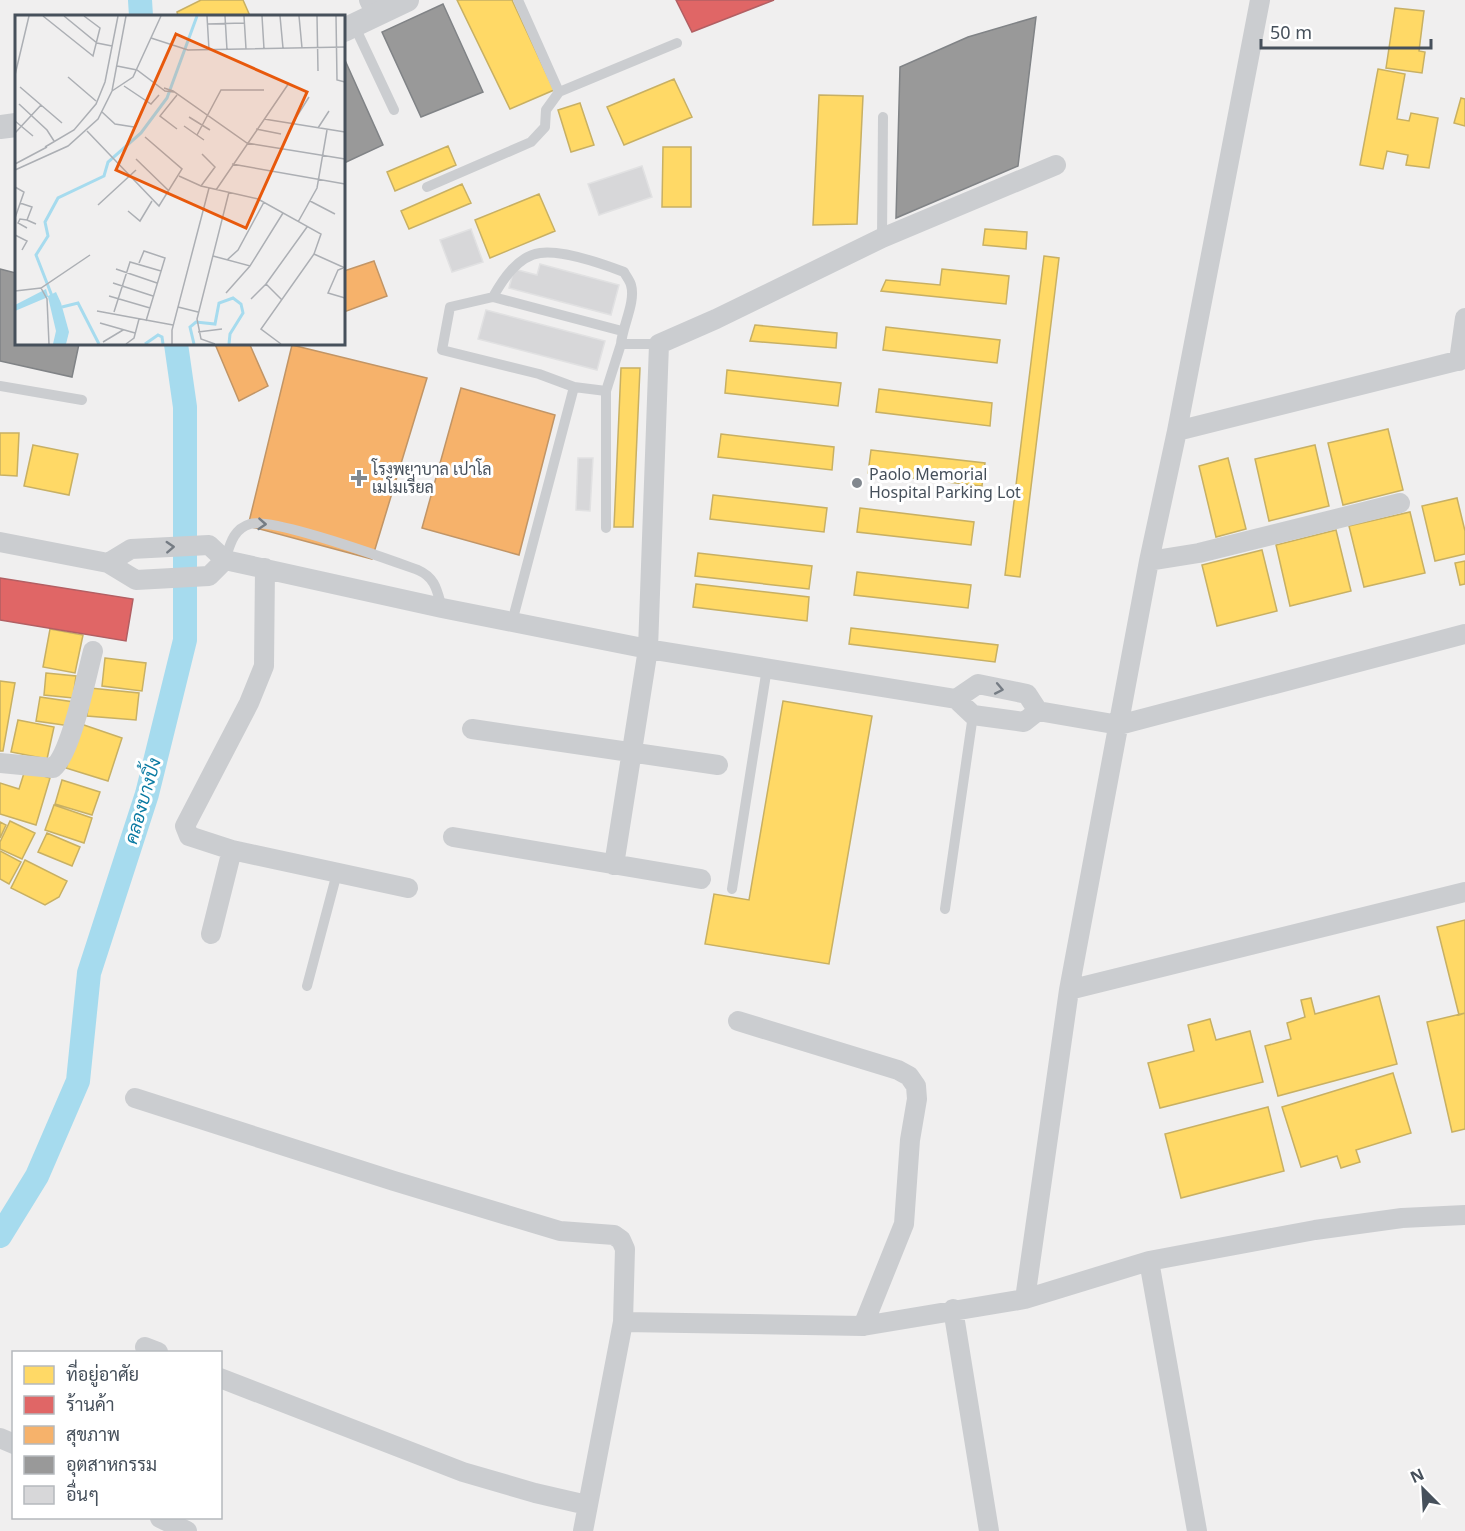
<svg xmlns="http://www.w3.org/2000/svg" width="1465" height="1531" viewBox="0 0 1465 1531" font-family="'Noto Sans',Sarabun,sans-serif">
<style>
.homes{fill:#ffd966;stroke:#c8b063;stroke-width:1.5}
.shops{fill:#e06666;stroke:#b25f63;stroke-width:1.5}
.health{fill:#f6b26b;stroke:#c19566;stroke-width:1.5}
.industry{fill:#999;stroke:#808386;stroke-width:1.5}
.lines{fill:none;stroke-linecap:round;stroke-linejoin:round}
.canal{stroke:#a6dbee;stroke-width:24}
.building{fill:#d7d7d9;stroke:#e1e1e2;stroke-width:1.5}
.service{stroke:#cbcdd0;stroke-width:10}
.minor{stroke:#cbcdd0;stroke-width:20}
.tertiary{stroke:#cbcdd0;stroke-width:24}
.oneway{stroke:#757c84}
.poi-dot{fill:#82888f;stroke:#fff;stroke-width:2}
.labels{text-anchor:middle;stroke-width:6;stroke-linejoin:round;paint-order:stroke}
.poi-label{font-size:16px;fill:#46505b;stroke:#fff;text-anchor:start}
.water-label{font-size:18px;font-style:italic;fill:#0a7aa2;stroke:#fff}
.inset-river{fill:none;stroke:#a6dbee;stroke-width:3}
.inset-road{fill:none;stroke:#acafb4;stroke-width:1.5}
.view{fill:#e8590c;fill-opacity:0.15;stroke:#e8590c;stroke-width:3}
.inset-edge{fill:none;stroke:#46505b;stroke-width:3}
</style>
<rect width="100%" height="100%" fill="#f0efef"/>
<path class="homes" d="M201,0H243L250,16H178L177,12Z
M457,0H512L554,90L510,109Z
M1395,8L1424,11L1419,51L1425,52L1422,73L1386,68Z
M1378,69L1405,74L1397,119L1409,121L1411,113L1438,118L1429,168L1406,165L1408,155L1387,151L1383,169L1360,165Z
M674,79L692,117L624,145L607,107Z
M819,95L863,96L857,224L813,225Z
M1461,98L1465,99V126L1454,123Z
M580,103L594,145L571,152L558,110Z
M448,146L456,165L395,191L387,172Z
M663,147H691V207H662Z
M462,184L471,203L409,229L401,211Z
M539,194L555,231L490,258L475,220Z
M985,229L1027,232L1026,249L983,245Z
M1044,256L1059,258L1020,577L1005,575Z
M942,269L1009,276L1006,304L881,291L886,280L940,285Z
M755,325L837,333L836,348L750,341Z
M886,327L1000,340L997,363L883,350Z
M621,368H640L633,527H614Z
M727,370L841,383L838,406L725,393Z
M879,389L992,403L990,426L876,412Z
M1388,429L1403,490L1343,505L1328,443Z
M0,433H19L17,476L0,475Z
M721,434L834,447L832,470L718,457Z
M33,445L78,454L69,495L24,486Z
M1315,445L1329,506L1269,521L1255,459Z
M871,450L985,463L982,486L868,473Z
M1228,458L1246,529L1216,537L1199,466Z
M713,495L827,508L824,532L710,519Z
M1457,498L1465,531V554L1435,561L1422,506Z
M860,508L974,522L971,545L857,532Z
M1410,512L1425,573L1364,587L1349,526Z
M1336,530L1351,591L1290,606L1276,545Z
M1262,550L1277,611L1217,626L1202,565Z
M698,553L812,566L809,589L695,576Z
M1465,561V584L1460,585L1455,563Z
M857,572L971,585L968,608L854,595Z
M696,584L809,597L807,621L693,607Z
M851,628L998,645L995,662L849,644Z
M50,629L83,635L75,673L43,667Z
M105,658L146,663L142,691L102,686Z
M46,673L76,676L73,698L44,695Z
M0,681L15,683L3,751H0Z
M90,688L139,693L136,720L87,716Z
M40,697L74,702L70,726L36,721Z
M783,701L872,716L829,964L705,944L714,894L749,900Z
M18,720L54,727L47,759L11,752Z
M81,724L122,738L108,781L66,768Z
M25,770L50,778L36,825L0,814V783L19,789Z
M62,780L100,792L92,815L55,804Z
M54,805L92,818L84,843L45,830Z
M10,821L35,833L22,859L0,849V842Z
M0,822L6,825L0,838Z
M47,833L80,847L72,866L38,852Z
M0,851L21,862L9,884L0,879Z
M25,860L67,881L59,897L45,905L11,888Z
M1465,920V1013L1459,1015L1437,927Z
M1379,996L1397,1064L1278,1096L1265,1046L1291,1039L1287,1023L1305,1017L1301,1000L1311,998L1315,1014Z
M1465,1013V1129L1452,1132L1427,1022Z
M1210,1019L1216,1040L1250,1031L1263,1082L1160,1108L1148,1063L1194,1051L1188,1025Z
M1393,1073L1411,1133L1356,1150L1360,1162L1341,1168L1337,1156L1301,1167L1282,1107Z
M1268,1107L1284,1171L1181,1198L1165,1134Z"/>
<path class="shops" d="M676,0H774L692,32Z
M0,578L133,599L126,641L0,620Z"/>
<path class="health" d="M374,261L387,296L344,312V271Z
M215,344H253L250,345L268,386L239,401Z
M292,345L427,378L372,559L248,526Z
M461,388L555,415L519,555L422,528Z"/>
<path class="industry" d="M443,4L483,92L421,117L382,32Z
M1036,17L1018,166L896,218L900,67L968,37Z
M344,58L383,145L344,163Z
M0,269L16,273V344H79L72,377L0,361Z"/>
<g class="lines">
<path class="canal" d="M140,0L141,16
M0,1236L37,1176L78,1081L89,973L147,794L185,640V407L176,344"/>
</g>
<path class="building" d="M642,166L652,197L599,215L588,184Z
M471,229L483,262L452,272L440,240Z
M540,264L619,285L611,315L509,288L514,269L537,275Z
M486,310L605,341L597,370L478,339Z
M578,458H593L590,511L576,510Z"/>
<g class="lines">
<path class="service" d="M354,25L394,110
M559,92L677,43
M427,187L531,142L545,127L546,110L559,92L518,0
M882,238L883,117
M493,297L622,331
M0,386L82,400
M574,387L606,391
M606,528V391L621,344H659
M225,560C230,545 233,529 250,524C273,517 390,560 418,570C436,578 437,591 442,608
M512,622L574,387L539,374L442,350L450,307L493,297C503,279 518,256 540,253C562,250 603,264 624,272C626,276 630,281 631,285C636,302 622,327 621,344
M732,889L767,668
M945,909L973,715
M307,986L337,873"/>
<path class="minor" d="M369,0L376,14
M1459,361L1465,318
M1177,431L1465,359
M0,542L108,563L136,580L209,576L225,560
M1149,561L1199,553L1400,503
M108,563L131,549L209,545L225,560L442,608L648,649L956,699L973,715L1024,722L1038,711
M265,568L264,666L249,703L185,826L189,836L232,850L408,888
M956,699L978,684L1027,694L1038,711L1119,725L1465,634
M472,729L718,765
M0,763L53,768C71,754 86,677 93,651
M453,837L701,879
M614,865L648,649L659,344L716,319L882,238L1056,165
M211,934L232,850
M1069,990L1465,892
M738,1021L898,1070L909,1076L916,1086L917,1099L910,1140L904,1224L863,1326
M135,1098L394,1181L560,1231L614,1235L621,1240L625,1249L623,1322L583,1531
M1149,1261L1197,1531
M1025,1299L1069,990L1149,561L1177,431L1260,0
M953,1309L989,1531
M623,1322L863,1326L1025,1299L1149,1261L1315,1230L1402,1218L1465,1215
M145,1347L158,1352
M220,1378L463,1472L535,1493L587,1505
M0,1438L14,1444
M160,1518L187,1531"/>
<path class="tertiary" d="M344,30L407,0
M0,127L16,125"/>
</g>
<defs><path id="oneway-chevron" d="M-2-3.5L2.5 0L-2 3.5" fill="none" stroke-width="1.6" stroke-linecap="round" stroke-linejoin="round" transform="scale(1.5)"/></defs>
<g class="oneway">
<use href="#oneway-chevron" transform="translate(262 524) rotate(4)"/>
<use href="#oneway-chevron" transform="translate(170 547) rotate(-3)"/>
<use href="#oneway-chevron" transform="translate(999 689) rotate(11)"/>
</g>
<g class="poi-dot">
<path d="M356 469h6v6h6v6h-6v6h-6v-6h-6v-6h6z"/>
<circle cx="857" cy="483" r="6"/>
</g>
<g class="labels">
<g class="poi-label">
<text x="372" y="475">โรงพยาบาล เปาโล<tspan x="372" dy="18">เมโมเรี่ยล</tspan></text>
<text x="869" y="480">Paolo Memorial<tspan x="869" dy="18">Hospital Parking Lot</tspan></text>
</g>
<g class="water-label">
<text transform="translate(143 801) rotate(-74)" y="6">คลองบางปิ้ง</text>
</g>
</g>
<g transform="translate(15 15)">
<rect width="330" height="330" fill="#f0efef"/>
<path d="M31,274L33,281L41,277L46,288L54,317L51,329H38L41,316L33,282L0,296V290Z" fill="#a6dbee"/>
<path class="inset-river" d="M37,281L21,240L33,221L30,207L43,183L89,161L93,147L126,118L152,83L182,1M47,292L63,288L84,329M130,329L143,320L147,322L148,329M179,329L175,312L181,307L200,309L204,288L218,283L226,289L228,298L215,319L214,329"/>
<path class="inset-road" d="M28,1L78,41L85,13L69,1M49,1L82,28L97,31M192,1L194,35M210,1L212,35M229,1L231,34M247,1L249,34M265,1L268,33M284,1L287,33M302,1L303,56M321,1L322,65L330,67M192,9L229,8M136,23L173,35L330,32M102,51L122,55L150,76L159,77M0,60L14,1M53,62L81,86M109,71L136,89L144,80M149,73L158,76L232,128L330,144M97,76L118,62L146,1M162,80L145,101L162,114M4,89L32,115L39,126M26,90L47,108M87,97L100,109L119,112M174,102L195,115M249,104L330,117M0,106L18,121M277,109L294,82M169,111L189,125M303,113L314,96M241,114L266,119M72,116L144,191L167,154L130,122M0,118L26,90L5,72M182,120L206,75H249M30,132L59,115L81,89L90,67L103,1M121,144L154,176M0,149L32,132M217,149L330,169M0,155L53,131L83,104L97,76L111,1M164,161L186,171L243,184L306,219L299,239L330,253M186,171L200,152L187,139M0,172L9,177L0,203M201,175L274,68M295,186L320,199M5,188L17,192L12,205L21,209M83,190L121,155M113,196L125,206L137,186M283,207L302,173L312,115M12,213L3,208L5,204L12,205M0,220L12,226L7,235M198,241L235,251L268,198M212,245L223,235L249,187M124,248L129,236L150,243L131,306M328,253L323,255L313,278L330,283M101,254L142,268M98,268L138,281M26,273L32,284L34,329M0,276L26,273L75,240M211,278L235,251M94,281L135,293M236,284L251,269M267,285L251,269L292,212M163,292L183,297M82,296L158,310M99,297L115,247L146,256M85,308L120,318M183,317L207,314M88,327L108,315M111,329L119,323L124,304M157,329V315L194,173M200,329L186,324L182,304L214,177M266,329L246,314L299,239"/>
<path class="view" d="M161,19L292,77L231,213L101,155Z"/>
<rect width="330" height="330" class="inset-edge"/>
</g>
<rect x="12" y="1351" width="210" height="168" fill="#ffffff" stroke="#b5b9bd" stroke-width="1.5"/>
<rect x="24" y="1366" width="30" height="18" fill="#ffd966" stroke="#b5b9bd" stroke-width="1.5"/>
<text x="66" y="1381" font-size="18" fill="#46505b">ที่อยู่อาศัย</text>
<rect x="24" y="1396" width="30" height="18" fill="#e06666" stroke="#b5b9bd" stroke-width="1.5"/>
<text x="66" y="1411" font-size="18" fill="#46505b">ร้านค้า</text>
<rect x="24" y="1426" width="30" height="18" fill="#f6b26b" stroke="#b5b9bd" stroke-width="1.5"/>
<text x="66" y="1441" font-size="18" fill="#46505b">สุขภาพ</text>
<rect x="24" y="1456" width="30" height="18" fill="#999999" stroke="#b5b9bd" stroke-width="1.5"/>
<text x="66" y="1471" font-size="18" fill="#46505b">อุตสาหกรรม</text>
<rect x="24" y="1486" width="30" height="18" fill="#d7d7d9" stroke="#b5b9bd" stroke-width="1.5"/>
<text x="66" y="1501" font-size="18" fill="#46505b">อื่นๆ</text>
<g transform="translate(1423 1489) rotate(336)" stroke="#ffffff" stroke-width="4.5" paint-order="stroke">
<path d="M0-4.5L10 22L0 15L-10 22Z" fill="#46505b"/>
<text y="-9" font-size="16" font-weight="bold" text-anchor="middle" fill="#46505b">N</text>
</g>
<path d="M1261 39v9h170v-9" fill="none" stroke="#46505b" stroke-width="3"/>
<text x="1270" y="39" font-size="18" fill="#46505b" stroke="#ffffff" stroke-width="4.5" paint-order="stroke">50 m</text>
</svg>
